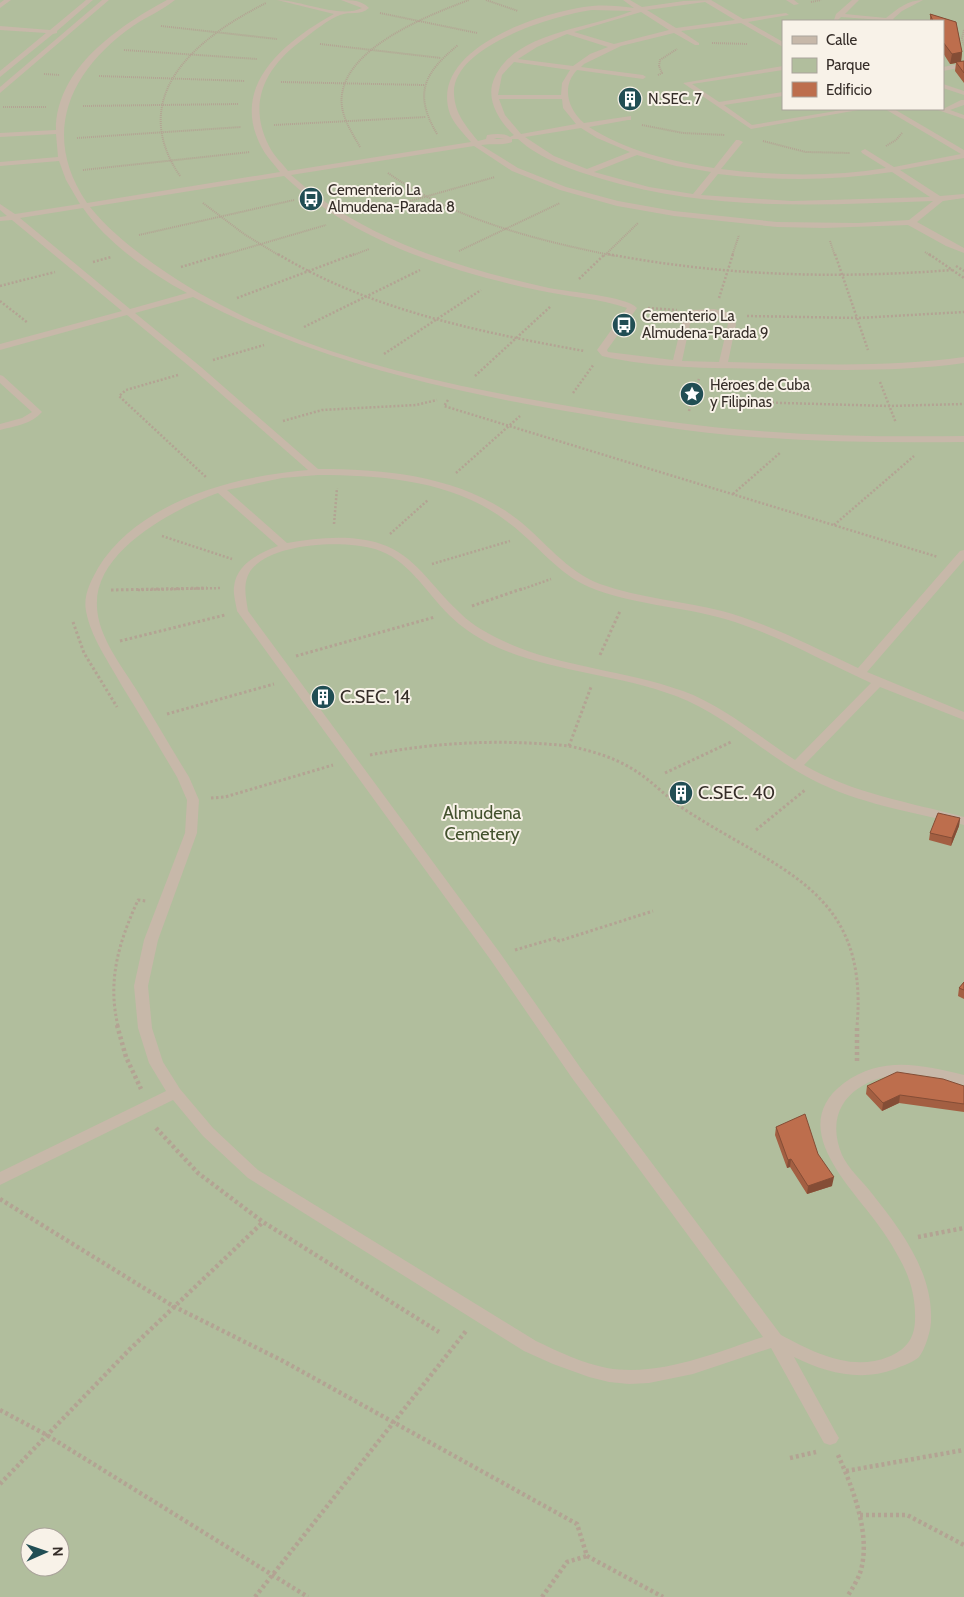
<svg xmlns="http://www.w3.org/2000/svg" width="964" height="1597" viewBox="0 0 964 1597" font-family="Cabin,sans-serif">
<style>
.green{fill:#b1be9d;fill-rule:evenodd}
.lines{fill:none;stroke-linecap:round;stroke-linejoin:round}
.path-far3{stroke:#b3a393;stroke-width:2;stroke-dasharray:1 1;stroke-linecap:butt}
.path-far2{stroke:#b3a393;stroke-width:2.5;stroke-dasharray:2 2;stroke-linecap:butt}
.path-far1{stroke:#b3a393;stroke-width:3;stroke-dasharray:2.5 2.5;stroke-linecap:butt}
.path{stroke:#b3a393;stroke-width:4.5;stroke-dasharray:3 3;stroke-linecap:butt}
.minor{fill:#c7b8a9;fill-rule:evenodd}
.wall{fill:#a35f42}
.shaded-wall{fill:#844d36}
.building{fill:#bd6e4d;stroke:#844d36}
.labels{text-anchor:middle;stroke-width:4;stroke-linejoin:round;paint-order:stroke}
.far-poi-label{font-size:15px;fill:#352d28;stroke:#f8f2e8;text-anchor:start}
.poi-label{font-size:18px;fill:#352d28;stroke:#f8f2e8;text-anchor:start}
.park-label{font-size:18px;fill:#43522e;stroke:#f8f2e8}
</style>
<rect width="100%" height="100%" fill="#f0e8dc"/>
<path class="green" d="M0,0H964V1597H0ZM783,21H943V109H783ZM30,1537H60V1567H30Z"/>
<g class="lines">
<path class="path-far3" d="M486,0L518,11
M811,2L821,0
M380,13L477,33
M161,26L277,39
M964,30L962,38L964,46
M712,43L748,44
M320,44L441,58
M124,50L257,59
M44,74L60,75
M658,75L662,73L659,66L660,60L677,49
M99,76L245,81
M281,82L424,85
M621,105L624,98L633,92
M83,106L239,104
M3,107H46
M274,125L426,117
M642,125L683,133L725,135
M437,134C413,93 424,73 458,45
M77,138L241,127
M763,141L806,152L850,153
M886,146L896,140L902,133
M360,147C351,131 339,114 342,94C349,46 429,15 469,0
M83,170L250,152
M388,173C455,220 536,240 615,256
M180,176C125,95 198,37 266,3
M203,203L244,234L280,256
M368,213L495,177
M139,235L294,200
M830,241L835,256
M459,251L560,203
M925,252L931,256
M220,256L326,225
M351,256L369,249
M604,256L638,223
M732,256L739,235"/>
<path class="path-far2" d="M278,254C370,310 480,332 584,351
M608,254C722,276 836,279 952,270
M835,254L868,350
M929,254L964,278
M93,262L111,257
M956,266L964,271
M181,267L224,254
M579,279L605,254
M0,286L55,272
M237,298L354,254
M719,298L733,254
M0,301L28,323
M648,308L677,310
M747,316L858,318L964,312
M304,327L420,270
M384,354L481,290
M213,360L264,345
M178,375L126,390L119,396L207,478
M475,376L551,306
M880,382L896,423
M696,388L699,379
M573,393L594,364
M448,400L444,406L938,557
M748,402L889,406L964,404
M689,411L691,404
M283,421L322,410L416,405L437,400
M456,473L520,416
M733,494L781,452
M334,524L337,488
M834,525L914,456
M390,534L428,500
M162,536L232,559
M432,564L510,541
M138,590L222,588
M520,590L551,579"/>
<path class="path-far1" d="M111,590L207,588
M472,606L524,588
M73,622L84,653L117,707
M120,641L225,615
M600,655L620,611
M296,656L435,617
M167,714L274,684
M569,746C596,752 620,759 643,776C658,787 671,801 687,811C781,872 869,891 857,1026
M370,755C436,742 502,739 569,746L591,687
M665,773L731,742
M211,798L225,797L333,765
M756,830L805,790
M515,950L556,938L559,941L653,911
M118,1026C107,980 119,942 138,900L146,901"/>
<path class="path" d="M117,1025L126,1057L141,1089
M857,1061V1025
M156,1128L198,1173L263,1222L439,1332
M0,1199L173,1306L283,1361L577,1524L587,1556L663,1597
M918,1237L964,1228
M0,1410L45,1434L308,1597
M838,1455C853,1488 872,1537 860,1573C857,1581 852,1589 847,1597
M790,1458L816,1452
M846,1471L964,1450
M0,1484L129,1350L263,1222
M860,1515H907L964,1545
M255,1597L466,1331
M542,1597L567,1562L587,1556"/>
<path class="minor" d="M4,0H11L0,8V3Z
M86,0H93L57,31V33L53,34L0,77V71L46,33L0,30V26L50,30Z
M102,0H109L0,93V87Z
M167,0H175C163,10 146,17 133,26C70,70 40,134 87,203L280,172C274,164 266,156 262,148C228,86 285,41 334,14L277,0C301,0 340,19 362,8L341,0C352,0 361,0 369,8C360,16 350,11 340,15C328,20 315,30 305,38C267,65 246,101 269,146C273,155 282,163 288,171L471,142C464,134 454,124 450,114C427,48 544,11 592,6C606,5 620,6 634,8L623,0H630L642,7L684,1L711,0L743,19L786,13L789,15L748,22L783,42V47L741,23L681,31L699,43V45H695L674,33L621,46L584,64L581,67L643,75L646,77L643,79L577,70C561,87 568,109 584,123L631,116V120H628L589,127C626,151 671,161 714,168L736,140H739L743,142L721,169C776,176 831,177 886,168L862,153L861,151L865,149L894,167L961,154L885,109H894L964,150V158L900,170L940,196L964,194V198L943,201L917,222L964,248V253L946,246L908,225L824,228L777,227L674,216L617,206L560,190L512,171L474,146L291,175C301,183 310,192 321,199C387,246 471,271 549,288C569,292 626,296 637,308L607,350L608,352L673,360L682,323L693,310L714,309L730,313L736,324L728,362C807,364 886,368 964,357V363C900,372 837,370 773,369C716,368 657,369 602,356L597,350L627,308C599,298 567,297 537,290C448,271 352,240 284,176L90,207C112,234 139,254 167,273C288,354 438,384 580,408C640,418 699,427 760,431C828,436 896,437 964,436V442C886,443 807,442 729,435C665,429 601,417 537,406C417,384 301,354 193,297L135,313L201,367L318,469C386,469 461,476 517,519C544,540 567,572 600,584C639,598 682,601 722,611C770,624 813,647 858,668L960,551L964,550V560L867,672L964,712V720L880,687L804,765C854,794 909,802 964,817V825C913,812 858,804 811,779C765,755 726,715 676,696C615,673 549,672 490,644C475,636 461,627 449,615C426,592 408,559 375,549C344,540 273,542 251,570C242,583 246,597 248,611L500,953L582,1070L781,1335C813,1352 851,1372 888,1357C905,1350 914,1340 915,1321C916,1298 910,1276 898,1256C889,1239 878,1224 866,1209C838,1173 792,1122 844,1083C882,1055 923,1065 964,1075V1085C946,1081 927,1074 908,1074C861,1075 821,1104 842,1155C848,1168 861,1180 870,1191C900,1229 933,1271 931,1321C931,1330 925,1350 919,1357C914,1362 902,1366 895,1369C861,1382 826,1373 794,1357L836,1433L839,1438L836,1443L830,1445L824,1443L771,1348L693,1374L649,1383L629,1384L609,1382L589,1377L553,1364L524,1351L248,1178L203,1136L173,1100L0,1185V1172L166,1091L149,1063L138,1028L134,986L144,940L185,833L187,800L177,777C159,747 141,716 122,686C109,662 91,638 86,611C83,595 91,581 98,568C139,501 235,476 308,470L195,371L127,315L0,350V344L122,311L12,220L0,221V217L7,216L0,210V204L15,214L80,204L66,180L59,161L0,166V162L58,157L56,134L0,137V133L56,130C56,68 119,26 167,0ZM705,2L735,20L676,28L647,10ZM592,10L632,11C590,29 507,32 492,85C488,103 500,122 514,135L510,137C504,133 495,134 487,135L486,139L478,141C466,126 455,114 454,94C451,46 555,15 592,10ZM641,12L669,30L614,44L574,32ZM567,34L608,47L590,54L573,66L518,59L537,47ZM514,62L570,70L562,83L561,95H498L502,75ZM499,99H562L563,108L576,124L521,134L505,115ZM581,128L597,138L630,152L587,169L554,156L525,137ZM497,138L505,139H494ZM512,139H518C541,160 573,170 602,179C715,212 818,205 933,201L909,220L858,223L777,222L674,211L618,201L566,187L518,168L481,145C492,143 501,146 512,142ZM637,155L676,166L711,172L693,194L649,187L594,172ZM892,172L930,197L792,201L701,195L718,174C776,181 834,181 892,172ZM83,208C106,242 151,274 187,293L130,309L20,218ZM698,315L724,317L728,324L719,362L682,361L690,324ZM318,475C384,475 456,481 509,523C536,543 558,574 589,587C632,605 681,606 725,619C776,634 822,661 871,683L795,760C758,736 724,706 683,691C622,669 555,667 497,638C483,631 468,622 457,610C432,587 415,555 381,544C351,534 317,538 287,543L227,490L282,478ZM218,493L278,546C259,553 236,564 234,587C233,594 236,604 237,611L490,959L572,1078L763,1337C714,1353 660,1377 607,1368C582,1363 559,1352 536,1341L258,1170L213,1128L180,1089L163,1062L152,1028L148,986L158,940L197,833L199,800L189,777C171,748 154,718 136,689C121,665 98,636 97,607C93,551 174,509 218,493Z
M786,0H794L799,4L794,5Z
M852,0H859L845,14L886,18C897,9 908,0 923,0L902,11L893,19L895,21L841,17L838,20H834L836,14Z
M964,63V67L943,71V67Z
M783,66V70L692,84L719,102L783,92V96L724,105L752,125L848,109H864L751,129L683,83Z
M943,84L964,91V95L943,88Z
M961,100H964V105L950,110L964,115V119L935,109H943Z
M0,375L3,376L40,410L42,412C32,424 15,426 0,430V424L22,418L32,412L0,383Z"/>
</g>
<path class="wall" d="M930,14L956,22L962,52L961,61H964V83L955,71L956,63L950,64L943,53V21H930Z
M960,818L959,826L951,846L929,840L930,833Z
M964,982V999L958,996L959,988Z
M867,1086H964V1112L899,1103L882,1111L866,1094Z
M776,1127L818,1154L832,1186L807,1194L790,1167L787,1168L775,1135Z"/>
<path class="shaded-wall" d="M962,52L961,62L950,64L952,54Z
M960,818L959,826L951,846L952,838Z
M900,1095L899,1103L882,1111L883,1103Z
M791,1159L790,1167L787,1168L788,1160Z
M834,1177L832,1186L807,1194L808,1186Z"/>
<path class="building" d="M930,14L956,22L962,52L952,54L943,42V21H933Z
M964,61V73L956,62Z
M938,813L960,818L952,838L930,833Z
M964,982V990L959,988Z
M897,1072L943,1079L964,1086V1104L900,1095L883,1103L867,1086Z
M805,1114L818,1154L834,1177L808,1186L791,1159L788,1160L776,1127Z"/>
<defs>
<g id="building-disc" transform="scale(1.25)"><circle r="9.5" fill="#214e54" stroke="#f8f2e8"/><path d="M-4-6H4V6H1V3H-1V6H-4ZM-2.5-4.3h1.7v1.8h-1.7ZM.8-4.3h1.7v1.8H.8ZM-2.5-1h1.7V.8h-1.7ZM.8-1h1.7V.8H.8Z" fill="#fff"/></g>
<g id="bus-disc" transform="scale(1.25)"><circle r="9.5" fill="#214e54" stroke="#f8f2e8"/><path d="M-5-6H5V4H4V6H2V4H-2V6H-4V4H-5ZM-3.5-4V0h7V-4ZM-3.5 1.2v1.5H-2V1.2ZM2 1.2v1.5H3.5V1.2Z" fill="#fff"/></g>
<g id="sight-disc" transform="scale(1.25)"><circle r="9.5" fill="#214e54" stroke="#f8f2e8"/><path d="M0-6L1.8-2.2L6-1.7L2.9 1.2L3.7 5.4L0 3.3L-3.7 5.4L-2.9 1.2L-6-1.7L-1.8-2.2Z" fill="#fff"/></g>
</defs>
<g fill-rule="evenodd">
<use href="#building-disc" x="630" y="99"/>
<use href="#bus-disc" x="311" y="199"/>
<use href="#bus-disc" x="624" y="325"/>
<use href="#sight-disc" x="692" y="394"/>
<use href="#building-disc" x="323" y="697"/>
<use href="#building-disc" x="681" y="793"/>
</g>
<g class="labels">
<g class="far-poi-label">
<text x="648" y="104">N.SEC. 7</text>
<text x="328" y="195">Cementerio La<tspan x="328" dy="17">Almudena-Parada 8</tspan></text>
<text x="642" y="321">Cementerio La<tspan x="642" dy="17">Almudena-Parada 9</tspan></text>
<text x="710" y="390">Héroes de Cuba<tspan x="710" dy="17">y Filipinas</tspan></text>
</g>
<g class="poi-label">
<text x="340" y="703">C.SEC. 14</text>
<text x="698" y="799">C.SEC. 40</text>
</g>
<g class="park-label">
<text x="482" y="819">Almudena<tspan x="482" dy="21">Cemetery</tspan></text>
</g>
</g>
<rect x="782" y="20" width="162" height="90" fill="#f8f2e8" stroke="#aaa39b"/>
<rect x="792" y="36" width="25" height="8" fill="#c7b8a9" stroke="#aaa39b"/>
<text x="826" y="45" font-size="15" fill="#352d28">Calle</text>
<rect x="792" y="58" width="25" height="15" fill="#b1be9d" stroke="#aaa39b"/>
<text x="826" y="70" font-size="15" fill="#352d28">Parque</text>
<rect x="792" y="82" width="25" height="15" fill="#bd6e4d" stroke="#aaa39b"/>
<text x="826" y="95" font-size="15" fill="#352d28">Edificio</text>
<g transform="translate(45 1552) rotate(88)"><circle r="24" fill="#f8f2e8" stroke="#aaa39b"/>
<path d="M0-4L9 19L0 12L-9 19Z" fill="#214e54"/>
<text y="-8" font-size="14" font-weight="bold" text-anchor="middle" fill="#352d28">N</text>
</g>
</svg>
